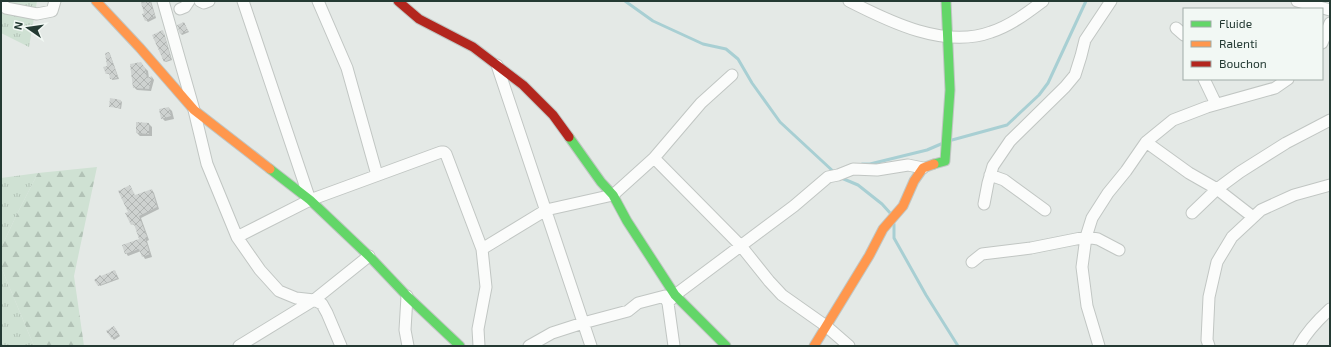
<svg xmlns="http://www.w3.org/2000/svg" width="1331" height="347" viewBox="0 0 1331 347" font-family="'Exo 2',sans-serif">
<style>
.grass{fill:url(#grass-tufts)}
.forest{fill:url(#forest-firs)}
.shadow{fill:#0003}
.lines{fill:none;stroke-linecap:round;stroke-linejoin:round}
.stream{stroke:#a8cfd3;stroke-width:3}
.building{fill:url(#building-cross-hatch)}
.street-casing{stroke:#c1c6c3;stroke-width:13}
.fast-casing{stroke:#c0c6c3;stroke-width:11}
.slow-casing{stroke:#c0c6c3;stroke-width:11}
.jam-casing{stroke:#c0c6c3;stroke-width:11}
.street{stroke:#fbfcfb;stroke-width:11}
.fast{stroke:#63d668;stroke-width:9}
.slow{stroke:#ff974d;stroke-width:9}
.jam{stroke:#b3261e;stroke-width:9}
</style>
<defs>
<pattern id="grass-tufts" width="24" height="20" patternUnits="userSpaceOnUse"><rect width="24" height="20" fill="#cfe1d3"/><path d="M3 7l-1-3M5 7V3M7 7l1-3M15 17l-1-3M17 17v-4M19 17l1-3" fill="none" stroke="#b2c2b6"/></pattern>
<pattern id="forest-firs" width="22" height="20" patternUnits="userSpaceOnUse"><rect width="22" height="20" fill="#cfe1d3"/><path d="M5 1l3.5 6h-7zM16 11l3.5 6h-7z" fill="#b2c2b6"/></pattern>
<pattern id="building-cross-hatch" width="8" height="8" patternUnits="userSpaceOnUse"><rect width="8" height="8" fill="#ced2d0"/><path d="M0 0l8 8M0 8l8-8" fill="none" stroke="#b1b5b3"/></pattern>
</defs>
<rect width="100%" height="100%" fill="#e4e9e6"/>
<path class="grass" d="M1,1H37L29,47L1,33Z
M38,173L18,212L1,248V178Z
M1,267L34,346H1Z"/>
<path class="forest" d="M97,167L74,276L84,346H34L1,267V248L18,212L38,173Z"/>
<path class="shadow" d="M141,1H151L156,18L148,22L146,20L145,13Z
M184,23L189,32L182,35L181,34Z
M164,33L172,60L166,62L165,61Z
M109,53L110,54L119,79L112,80L110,74H107L105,68L108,66Z
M140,63L148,71L149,78L152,77L154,80L151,91L137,90L134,87Z
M121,101L122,102L121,109L110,106Z
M169,108L172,111L174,119L165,121L162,118Z
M149,124L152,127V136H140L137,133Z
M130,187L135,196L152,190L154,193L159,209L141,218L149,240L147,241L152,257L145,259L141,251L128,256L126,253L141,240L136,226L132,224L130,212Z
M115,271L119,279L100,286L95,280Z
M115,328L120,336L114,340L107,332Z"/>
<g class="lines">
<path class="stream" d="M625,1L653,21L703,44L726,49L738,59L752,83L780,122L835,173
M952,140L1007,125L1039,95L1048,83L1086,1
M862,164H870L927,150L941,144
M839,177L858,185L882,204L891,214
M894,224V238L926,295L958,346"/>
</g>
<path class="building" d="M150,1L155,16L145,21L142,14L144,13L141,3Z
M184,22L188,31L180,34L177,25Z
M163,30L171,59L164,62L152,35Z
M109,52L113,63L118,78L110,79L109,73L106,74L103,67L107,66L105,53Z
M141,62L145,68L147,78L152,76L149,89L133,88L130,64Z
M110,98L121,100L120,108L109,107Z
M169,107L171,116L161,119L159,109Z
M136,122L149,123V134L136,133Z
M130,185L135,195L152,189L157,207L139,216L147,237L145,238L150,254L142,257L139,249L125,254L122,245L139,239L134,224L131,225L125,213L128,212L118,191Z
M115,270L118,278L98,286L94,280L100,275L101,276Z
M114,326L119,334L112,339L106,331Z"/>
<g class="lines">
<g class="street-casing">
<path id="street" d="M163,1L194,110L207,164L237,237L260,270L279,291L296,298L314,300L322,304L327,313L341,346
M200,1L204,3L209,1
M243,1L310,200
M318,1L347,68L377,175
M849,1C890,22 945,49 991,32C1010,26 1027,13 1043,1
M1297,1L1330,10
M1,2L6,8L37,14L52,11L55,1
M180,9L185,7L189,1
M1176,28L1184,35
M1322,43L1330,23
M497,65L591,346
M1204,79L1216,104
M1146,142L1189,173L1217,189L1253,217
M654,158L741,246L769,281L782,295L826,326L849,346
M990,175L1004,180L1045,210
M984,204L988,183L993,166L1010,141L1065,87L1075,75L1081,56L1085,40L1111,1
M1192,213L1217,189L1240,172L1286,143L1330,120
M237,237L310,200L441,152H444L446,154L482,249L486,287L478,329L479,346
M482,249L546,210L613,195L654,158L701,103L732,75
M972,262L982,254L1031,248L1086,237L1098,239L1119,250
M407,296L405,330L408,346
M665,298L668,303L674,346
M668,303L675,295L794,206L828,177L838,175L853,169L877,170L908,165L923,168
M239,346L314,300L369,256
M529,346L552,333L583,323L628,311L638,303L665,296
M1099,346L1087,306L1082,267L1086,237L1092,218L1108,193L1126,171L1146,142L1173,120L1207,107L1275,88L1288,79
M1209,346L1207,340L1209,297L1217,262L1232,237L1261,210L1294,195L1330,185
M1299,346C1307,331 1318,320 1330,309"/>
</g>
<g class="fast-casing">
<path id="fast" d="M569,137L601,182L613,195L627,221L675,295L726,346
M934,164L945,161L950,90L946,1
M270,169L310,200L369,256L407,296L460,346"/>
</g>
<g class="slow-casing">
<path id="slow" d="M96,1L140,48L194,110L270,169
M814,346L869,256L883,229L903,206L914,181L923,168L934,164"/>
</g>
<g class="jam-casing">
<path id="jam" d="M398,1L419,19L473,47L523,85L553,115L569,137"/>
</g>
<use href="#street" class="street"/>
<use href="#fast" class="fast"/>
<use href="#slow" class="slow"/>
<use href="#jam" class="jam"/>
</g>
<rect width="1331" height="347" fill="none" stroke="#243a33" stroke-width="4"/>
<rect x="1183" y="8" width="140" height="72" fill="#f2f8f4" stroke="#a0aca7"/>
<rect x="1191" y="21" width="20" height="6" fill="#63d668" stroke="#a0aca7"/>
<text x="1219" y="28" font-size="12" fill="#243a33">Fluide</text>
<rect x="1191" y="41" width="20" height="6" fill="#ff974d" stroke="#a0aca7"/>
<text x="1219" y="48" font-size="12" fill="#243a33">Ralenti</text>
<rect x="1191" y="61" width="20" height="6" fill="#b3261e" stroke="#a0aca7"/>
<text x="1219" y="68" font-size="12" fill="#243a33">Bouchon</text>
<g transform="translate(28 28) rotate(283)" stroke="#f2f8f4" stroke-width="3" paint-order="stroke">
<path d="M0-3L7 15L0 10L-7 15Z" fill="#243a33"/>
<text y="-6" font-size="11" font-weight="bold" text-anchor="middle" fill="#243a33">N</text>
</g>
</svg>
